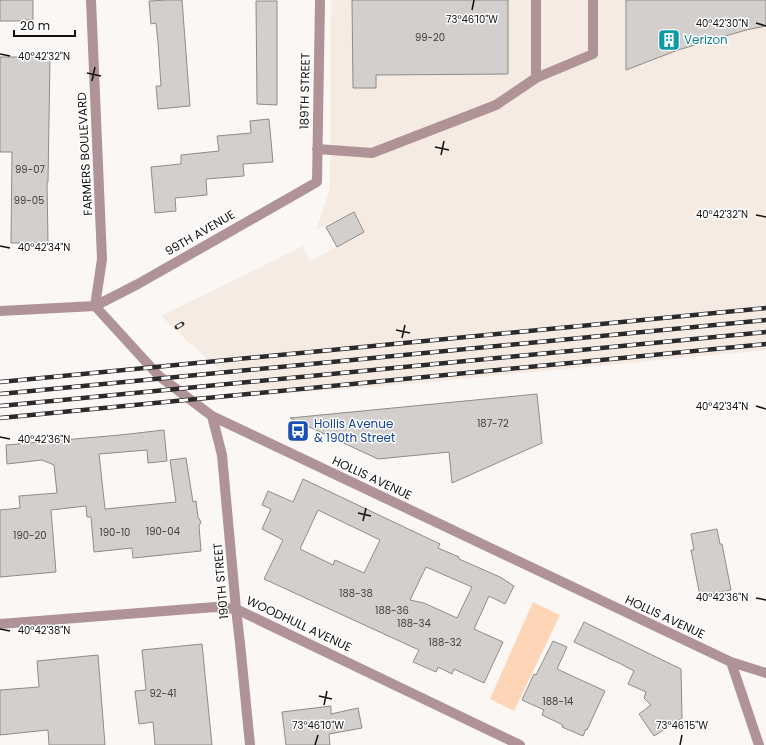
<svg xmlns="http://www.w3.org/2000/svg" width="766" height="745" viewBox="0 0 766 745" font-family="Poppins,sans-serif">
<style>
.built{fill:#f5ebe3}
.green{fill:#fed6b7}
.building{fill:#d2cfcc;stroke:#8e8b89;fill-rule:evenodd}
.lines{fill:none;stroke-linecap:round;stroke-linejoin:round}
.minor{stroke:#b09397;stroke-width:10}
.rail-casing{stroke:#2b2929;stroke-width:4.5}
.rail{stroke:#fff;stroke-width:3;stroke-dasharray:9;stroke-linecap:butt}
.ticks{fill:none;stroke:#121010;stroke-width:1.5}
.labels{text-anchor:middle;stroke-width:3;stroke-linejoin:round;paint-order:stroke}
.number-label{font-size:10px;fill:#42403f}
.culture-label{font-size:12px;fill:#0d838f;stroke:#fff;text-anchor:start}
.street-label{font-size:12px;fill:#121010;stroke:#fff}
.transit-label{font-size:12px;fill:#164399;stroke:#fff;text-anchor:start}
.ticks-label{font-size:10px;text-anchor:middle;fill:#121010;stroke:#fff;stroke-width:3;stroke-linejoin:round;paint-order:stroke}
</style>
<rect width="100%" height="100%" fill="#fbf7f5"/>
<path class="built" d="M331,0H766V350L376,387L250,396L184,338L161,316L303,246L310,261L364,232L354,212L316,230L330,189Z"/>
<path class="green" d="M533,602L560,615L514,711L490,699Z"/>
<path class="building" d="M0,0H33V20H25V21H0Z
M167,0H182L190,106L158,109L156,86H161L158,42L156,23L151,24L149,1Z
M352,0H508V74L376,75V88H353Z
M626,0H766V26L746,30L678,50L626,70Z
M256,1H277V105L257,104Z
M0,57H50L48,182H47L48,243H11L12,152H0Z
M269,119L273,162L243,164L244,176L206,179L207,195L175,198L176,211L155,213L151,167L181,164V155L219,151L217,136L251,133L250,121Z
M354,212L364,232L337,247L326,227Z
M537,394L542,443L452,483L449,452L378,459L290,418Z
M164,430L167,461L148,463L147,450L99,454L105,509L176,502L170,460L186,458L193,502L196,501L198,517L201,522L199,526L201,551L133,558L132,548L94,552L91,517H87L86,506L51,510L56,572L0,577V510L20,508L19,496L57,493L54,465L42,460L7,464L6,445L120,435Z
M303,479L440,544L438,548L459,557V559L500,577L514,586L505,604L489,596L474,629L503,642L484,683L454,669L452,674L438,667L436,672L413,662L419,650L264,579L283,540L262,529L271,509L262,505L268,491L293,502ZM318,510L380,540L364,573L335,560L333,565L300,549ZM426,567L472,587L457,618L424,603L410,600Z
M717,529L720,544H722L731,590L700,596L691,550H694L691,534Z
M584,622L681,669L682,718L654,736L639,714L651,705L644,698L646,692L628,684L634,671L621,664L574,642Z
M553,641L567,647L557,669L605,691L587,730L586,729L583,736L562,727L563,725L542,715L544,710L522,700L534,674L536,675Z
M202,644L212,745H155L153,722L139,724L135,691L146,690L142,650Z
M98,655L105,745H49L48,730L0,735V690L39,687L37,661Z
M331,706V714L358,708L362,728L329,734L330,745H286L282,712Z"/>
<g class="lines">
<path class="minor" d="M91,0L102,259L95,306
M536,0V78L593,54V0
M317,149L372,153L496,105L536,78
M95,306L159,376L212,416L731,662L766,673
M0,311L95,306L138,284L317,182L320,0
M212,416L222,455L236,609L240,643L250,745
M0,624L215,607L236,609L520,745
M731,662L759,745"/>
<g class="rail-casing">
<path id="rail" d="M177,327L182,324
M0,382L766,308
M0,394L766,320
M0,406L766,332
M0,418L766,344"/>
</g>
<use href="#rail" class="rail"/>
</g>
<path class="ticks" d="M472,10L474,0M756,23L766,26M0,54L10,56M87,73L101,76M92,81L95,67M435,147L449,150M441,155L444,141M756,215L766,217M0,246L10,248M396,330L410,333M402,338L405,325M756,406L766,409M0,437L10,439M358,513L371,516M363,521L366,508M756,598L766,600M0,629L10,631M319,696L332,699M324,705L327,691M315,745L318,735M680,745L682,735"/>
<defs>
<g id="building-square" transform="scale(1.15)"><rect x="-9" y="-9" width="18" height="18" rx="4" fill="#0f9aa8" stroke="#fff"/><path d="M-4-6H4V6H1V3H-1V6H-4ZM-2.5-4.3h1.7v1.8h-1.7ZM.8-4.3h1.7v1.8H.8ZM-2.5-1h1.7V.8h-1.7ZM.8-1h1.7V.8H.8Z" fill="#fff"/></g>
<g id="bus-square" transform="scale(1.15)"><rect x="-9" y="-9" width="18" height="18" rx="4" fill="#1a4fb4" stroke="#fff"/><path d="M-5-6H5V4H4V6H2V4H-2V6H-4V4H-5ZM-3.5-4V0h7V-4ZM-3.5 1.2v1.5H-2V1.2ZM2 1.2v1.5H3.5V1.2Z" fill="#fff"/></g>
</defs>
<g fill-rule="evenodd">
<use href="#building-square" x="669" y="40"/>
<use href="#bus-square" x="298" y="431"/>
</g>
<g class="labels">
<g class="number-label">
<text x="430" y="41">99-20</text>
<text x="30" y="173">99-07</text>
<text x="29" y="204">99-05</text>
<text x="493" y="427">187-72</text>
<text x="163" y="535">190-04</text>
<text x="115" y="536">190-10</text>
<text x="30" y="539">190-20</text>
<text x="356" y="597">188-38</text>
<text x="392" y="614">188-36</text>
<text x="414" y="627">188-34</text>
<text x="445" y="646">188-32</text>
<text x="163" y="697">92-41</text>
<text x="558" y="705">188-14</text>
</g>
<g class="culture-label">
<text x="684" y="44">Verizon</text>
</g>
<g class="street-label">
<text transform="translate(305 91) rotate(-89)" y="4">189TH STREET</text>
<text transform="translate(85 154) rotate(-93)" y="4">FARMERS BOULEVARD</text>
<text transform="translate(200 233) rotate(-30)" y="4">99TH AVENUE</text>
<text transform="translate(372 478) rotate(25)" y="4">HOLLIS AVENUE</text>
<text transform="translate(221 581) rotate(-95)" y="4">190TH STREET</text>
<text transform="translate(665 617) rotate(25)" y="4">HOLLIS AVENUE</text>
<text transform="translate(299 624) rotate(25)" y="4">WOODHULL AVENUE</text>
</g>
<g class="transit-label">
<text x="314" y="428">Hollis Avenue<tspan x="314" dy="14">&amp; 190th Street</tspan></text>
</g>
</g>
<g class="ticks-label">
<text x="472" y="23">73°46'10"W</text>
<text x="722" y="27">40°42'30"N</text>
<text x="44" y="60">40°42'32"N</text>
<text x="722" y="218">40°42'32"N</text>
<text x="44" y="251">40°42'34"N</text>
<text x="722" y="410">40°42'34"N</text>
<text x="44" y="443">40°42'36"N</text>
<text x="722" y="601">40°42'36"N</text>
<text x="44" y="634">40°42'38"N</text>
<text x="318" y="729">73°46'10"W</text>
<text x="682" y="729">73°46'15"W</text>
</g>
<path d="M14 30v6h61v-6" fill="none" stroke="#121010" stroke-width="2"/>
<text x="20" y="30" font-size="12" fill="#121010" stroke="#ffffff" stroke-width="3" paint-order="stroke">20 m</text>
</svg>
